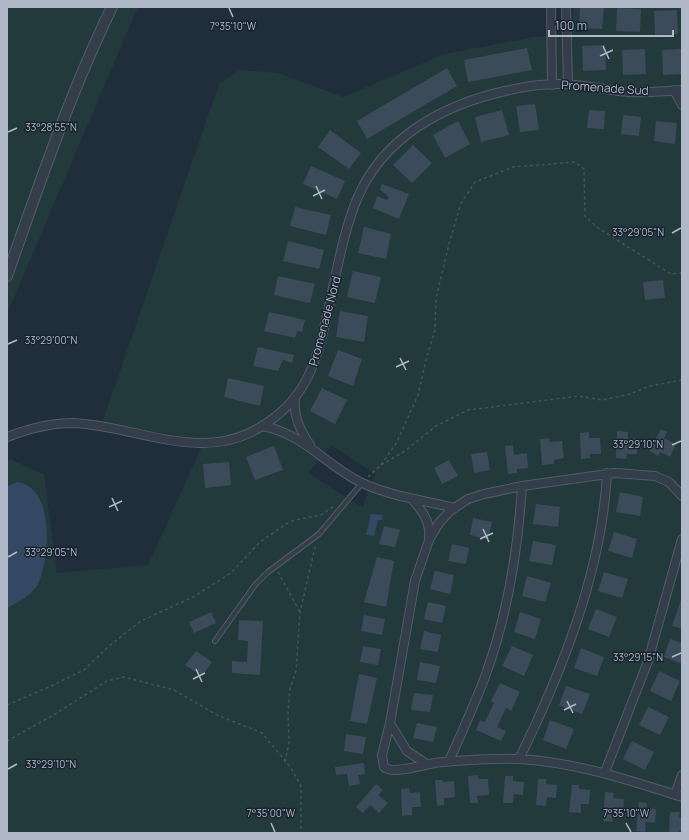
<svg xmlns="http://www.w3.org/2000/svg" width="689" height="840" viewBox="0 0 689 840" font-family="Manrope,sans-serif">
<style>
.green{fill:#223a3b;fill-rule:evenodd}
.water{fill:#334963}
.building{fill:#3c4b5a}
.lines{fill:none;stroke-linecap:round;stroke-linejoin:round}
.service-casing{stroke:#525c68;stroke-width:6}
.minor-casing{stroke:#525c68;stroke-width:10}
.tertiary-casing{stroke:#525c68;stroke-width:12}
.path{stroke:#405758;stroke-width:1.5;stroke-dasharray:3 3;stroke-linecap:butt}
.service{stroke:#343e4a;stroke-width:4}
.minor{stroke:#343e4a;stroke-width:8}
.tertiary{stroke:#343e4a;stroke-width:10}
.ticks{fill:none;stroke:#afb9c7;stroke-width:1.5}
.labels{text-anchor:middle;stroke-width:3;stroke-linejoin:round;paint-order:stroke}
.street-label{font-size:12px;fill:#afb9c7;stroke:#19232f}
.ticks-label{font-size:10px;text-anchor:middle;fill:#afb9c7;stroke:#19232f;stroke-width:3;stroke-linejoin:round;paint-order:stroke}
</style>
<rect width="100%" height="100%" fill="#202d3a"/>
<path class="green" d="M7,7H138L7,314Z
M573,7H682V833H7V463L10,459L44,474L57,573L148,565L205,440L102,423L219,84L240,70L278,73L343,97L444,54L534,37L572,35ZM331,445L376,475L370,483L363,508L308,473Z"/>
<path class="water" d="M18,482C55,488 50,558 38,584C32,595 18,602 7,608V486Z
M371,514L383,515L382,520H378L374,536L366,535Z"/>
<path class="building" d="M580,7H604L602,29L579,28Z
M617,8L641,9L640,32L616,31Z
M677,10L678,34L655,35L654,11Z
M605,45L606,70L583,71L582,46Z
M527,48L532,70L468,82L464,60Z
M645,49L646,74L623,75L622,50Z
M682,49V74L663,75L662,50Z
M447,68L457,86L367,139L357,121Z
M535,104L539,130L520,132L516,106Z
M502,110L509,135L481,142L475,117Z
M589,110L605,111L604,129L587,128Z
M623,115L641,117L639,136L621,134Z
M458,121L470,144L445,158L433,135Z
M656,121L677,123L675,144L654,141Z
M330,130L361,153L349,169L318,147Z
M413,145L432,163L412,183L393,165Z
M311,166L345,181L337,199L303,184Z
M382,184L409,194L399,219L373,208L377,196L387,200L389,197L380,190Z
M295,207L331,215L326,235L290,226Z
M364,227L391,234L386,259L358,253Z
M288,241L324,250L319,269L283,261Z
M353,271L381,277L375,303L347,297Z
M278,276L315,284L310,303L274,295Z
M663,280L665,298L645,300L643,282Z
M340,311L368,316L364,342L336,337Z
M269,312L305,320L302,332L297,331L295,338L264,331Z
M258,347L294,355L292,363L283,360L278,371L253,366Z
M338,350L362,359L353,386L328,376Z
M228,378L264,386L260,406L224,397Z
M322,388L347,400L335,424L310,411Z
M661,429L667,432L664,438L676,444L670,457L660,452L658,456L649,451Z
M617,431L628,432V439H638L637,454H627L626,459L616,458Z
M589,432V438H600L601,454H590V458L581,459L580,433Z
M549,438L550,442L562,441L564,458L554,460V464L542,465L540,439Z
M513,445L514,455L527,453L528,468L517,469V473L508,474L505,446Z
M274,446L283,470L255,480L246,457Z
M487,452L490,470L474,473L471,454Z
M449,460L458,476L442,484L434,468Z
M229,462L231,485L205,488L203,464Z
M620,492L643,497L640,516L616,512Z
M536,504L560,507L558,527L533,524Z
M473,518L492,522L488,539L470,535Z
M384,526L400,530L395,547L379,544Z
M614,532L637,539L632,558L608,551Z
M533,541L556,545L552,565L529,561Z
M452,544L469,548L466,564L448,561Z
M377,557L394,561L386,607L364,602Z
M435,571L454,575L450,594L430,589Z
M604,572L628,579L622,598L598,591Z
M527,576L551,583L545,602L522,596Z
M681,600H682V629L672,626Z
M428,602L446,606L442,623L424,619Z
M596,609L617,617L609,637L588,629Z
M211,612L216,623L194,633L189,622Z
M520,612L541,619L535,639L514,632Z
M364,615L385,619L382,635L361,631Z
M239,620L263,621L260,675L232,673V661L247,662L248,641L238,640Z
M424,631L441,635L438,652L420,649Z
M670,639L682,643V664L664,657Z
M363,646L381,649L378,665L360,662Z
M512,646L533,655L524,676L502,666Z
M581,648L604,657L597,676L574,668Z
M196,651L212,662L202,676L185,665Z
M420,662L440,666L436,683L417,680Z
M659,671L680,681L671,701L650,691Z
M359,674L377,678L367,724L350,721Z
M500,683L520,692L511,711L506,708L497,727L506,731L501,741L476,730L480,720L485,722L494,703L491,701Z
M566,686L590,694L582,714L559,705Z
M414,693L433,695L430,712L411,710Z
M648,707L669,717L660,735L639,725Z
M550,720L574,729L566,749L543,740Z
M417,723L437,727L433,742L413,738Z
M346,734L366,737L363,754L344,751Z
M632,741L654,752L645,770L623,759Z
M364,763L365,774L358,775L360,784L349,786L347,774L336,775L335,767Z
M478,775L479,779H488L489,795L477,796L478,803H470L468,776Z
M505,776H513V781L524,782L523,795L514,794L513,803H503Z
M538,779H546V784L557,785L556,798L547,797L546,806L536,805Z
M435,780H443V782L454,781L455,797L444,798V805L437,806Z
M376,784L383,790L378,795L388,803L379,813L370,805L363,813L356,807Z
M572,785H579V789L590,790L589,804H581V813L569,812Z
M409,788L410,793L420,792L421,807H412V815L402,816L401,789Z
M605,792L614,793L613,798L624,799L623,812L613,811L612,822L603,821Z
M639,802L647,803L646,808L656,809L655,823L646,822L645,832L636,831Z
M670,812H680L679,817H682V831H679V833H669Z"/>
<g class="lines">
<g class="service-casing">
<path id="service" d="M215,641L255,585L268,572L319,534L362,483"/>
</g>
<g class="minor-casing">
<path id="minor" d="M551,7L552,85
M566,7L568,84
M674,90L682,105
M295,398C293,416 300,430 310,445
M263,426C303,434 325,464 360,482C389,496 423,500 455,508
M7,437C28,429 49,423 72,423C136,425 202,465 262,426C303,401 315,368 325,324C335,283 341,238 357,199C383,137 443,105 505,91C522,87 541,84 558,84C582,84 605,90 629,92C646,93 664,91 682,90
M682,496L669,482L655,476L615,473L522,486L484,494L468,499L450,511L439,523L429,540L415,581L390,723L382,755L384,767C393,776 429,762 443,762C468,760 493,758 519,759C575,762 629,780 682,797
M412,499C422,511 431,522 429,537
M390,723L407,751L425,763
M519,759C562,672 602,571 607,473
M449,761C462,732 475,704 486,674C508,613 518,551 522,486
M605,772L648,661L682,539
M675,795L682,775"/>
</g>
<g class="tertiary-casing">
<path id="tertiary" d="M7,276C39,185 70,93 112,7"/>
</g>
<path class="path" d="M381,465L397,442L418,395L427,356L435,330L436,298L450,240L461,203L475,182L513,167L575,162L584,169L585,216L598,228L671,274L682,273
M368,477L381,465L405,451L436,426L468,410L579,396L602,400L630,394L650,386L682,380
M278,572L300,612
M7,705L49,687L84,670L109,646L141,621L195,596L231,573L260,542L286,524L295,520L321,515L334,506
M7,741L57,713L107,681L124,677L174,690L217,715L262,733L291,768L301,786V833
M285,762L289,743L288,712L290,689L296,671L300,612L316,543"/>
<use href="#service" class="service"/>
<use href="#minor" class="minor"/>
<use href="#tertiary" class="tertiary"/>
</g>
<path class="ticks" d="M229,8L233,17M603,46L609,59M600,56L613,50M8,132L17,128M316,186L322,199M313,196L325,190M672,233L681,228M8,344L17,340M400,358L406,370M396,367L409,361M672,445L681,441M112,498L118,511M109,507L122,501M483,529L489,542M480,539L493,533M8,557L17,552M672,657L681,653M196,669L202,682M193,679L205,673M567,701L573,713M564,710L576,704M8,769L17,764M271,823L275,832M626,823L631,832"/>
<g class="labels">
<g class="street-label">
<text transform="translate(605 88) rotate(4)" y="4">Promenade Sud</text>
<text transform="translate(325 321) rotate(-75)" y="4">Promenade Nord</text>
</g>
</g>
<g class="ticks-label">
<text x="233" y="30">7°35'10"W</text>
<text x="51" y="131">33°28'55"N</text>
<text x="638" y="236">33°29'05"N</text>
<text x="51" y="344">33°29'00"N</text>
<text x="638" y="448">33°29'10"N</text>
<text x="51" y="556">33°29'05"N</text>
<text x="638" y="661">33°29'15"N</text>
<text x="51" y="768">33°29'10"N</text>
<text x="271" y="817">7°35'00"W</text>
<text x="626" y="817">7°35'10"W</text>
</g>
<rect width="689" height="840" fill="none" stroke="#afb9c7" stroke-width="16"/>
<path d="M549 30v6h124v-6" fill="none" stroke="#afb9c7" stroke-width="2"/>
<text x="555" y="30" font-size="12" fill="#afb9c7" stroke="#19232f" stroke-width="3" paint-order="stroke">100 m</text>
</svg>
